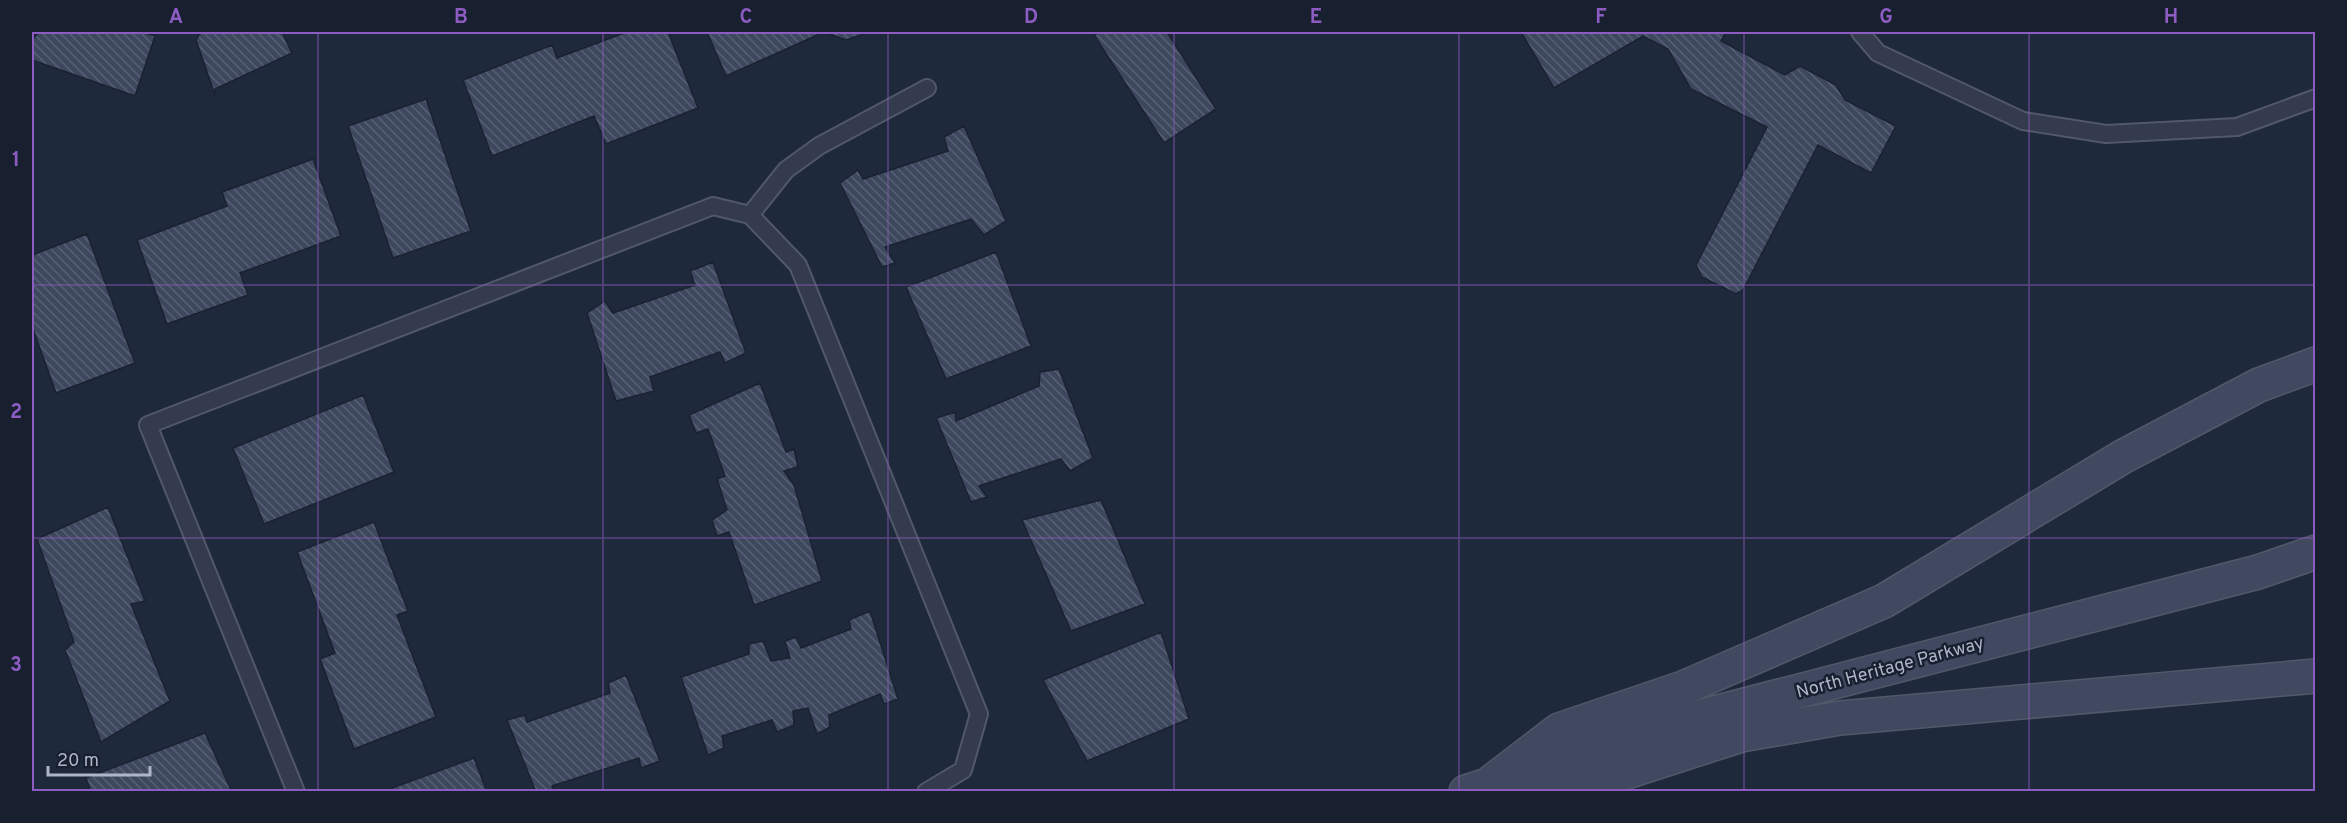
<svg xmlns="http://www.w3.org/2000/svg" width="2347" height="823" viewBox="0 0 2347 823" font-family="Overpass,sans-serif">
<style>
.building{fill:url(#building-back-hatch);stroke:#1a2232;stroke-width:1.5}
.lines{fill:none;stroke-linecap:round;stroke-linejoin:round}
.lane-casing{stroke:#515869;stroke-width:20}
.secondary-casing{stroke:#515869;stroke-width:36}
.lane{stroke:#333b4c;stroke-width:16}
.secondary{stroke:#40495f;stroke-width:33}
.grid{fill:none;stroke:#8d5cc2;stroke-width:1.5;stroke-opacity:0.55}
.labels{text-anchor:middle;stroke-width:5;stroke-linejoin:round;paint-order:stroke}
.street-label{font-size:18px;fill:#aeb5c8;stroke:#182030}
.neatline{fill:none;stroke:#8d5cc2;stroke-width:2}
.grid-label{font-size:20px;text-anchor:middle;font-weight:bold;fill:#8d5cc2}
</style>
<defs>
<pattern id="building-back-hatch" width="6" height="6" patternUnits="userSpaceOnUse" patternTransform="scale(1.5)"><rect width="6" height="6" fill="#3d485e"/><path d="M-1 5l2 2M0 0l6 6M5-1l2 2" fill="none" stroke="#566074"/></pattern>
</defs>
<rect width="100%" height="100%" fill="#1f293c"/>
<path class="building" d="M39,32H142L155,36L135,96L32,60V40Z
M201,32H282L292,53L215,89V95L196,40Z
M627,32H668L698,108L606,144L594,116L492,156L463,80L552,45L557,58Z
M707,32H824L726,76Z
M824,32H870L846,40Z
M1100,32H1167L1216,109L1164,143L1094,35Z
M1521,32H1726L1721,41L1785,75L1800,66L1836,85L1845,100L1896,126L1871,173L1818,145L1743,290L1736,294L1702,277L1696,265L1767,127L1691,89L1668,49L1643,36L1554,88Z
M426,99L471,231L393,258L348,126Z
M964,126L1006,221L984,235L971,219L885,247L895,263L882,267L840,183L858,170L863,179L948,151L944,137Z
M313,159L341,236L240,273L248,295L167,324L137,240L227,206L222,192Z
M87,234L135,363L56,393L32,326V255Z
M996,252L1031,346L946,379L906,287Z
M713,262L746,353L725,363L720,352L650,377L654,391L616,401L587,313L605,301L613,313L695,285L690,271Z
M1059,369L1093,458L1070,471L1061,459L979,486L987,497L971,502L936,418L955,412L956,421L1039,386L1040,372Z
M760,383L786,452L794,449L798,467L784,471L794,485L822,581L754,605L729,532L717,536L712,520L727,510L717,479L725,476L708,429L696,433L689,415Z
M363,395L394,472L264,524L233,448Z
M1101,500L1145,604L1071,631L1022,520Z
M108,507L145,601L131,604L170,701L101,742L65,650L74,642L37,539Z
M374,522L408,611L397,615L436,717L354,749L320,659L335,653L297,552Z
M870,611L898,699L884,704L880,694L829,715L830,727L817,734L808,708L793,711L794,725L777,732L772,720L722,736L724,748L708,755L681,677L749,654V644L763,641L771,661L790,658L785,641L796,637L801,648L851,629L849,620Z
M1161,632L1189,719L1087,761L1043,680Z
M626,675L660,761L641,768L639,758L552,786L554,792H536L507,720L525,715L527,722L610,693L608,683Z
M205,733L232,792H91L86,778Z
M474,758L487,792H393L392,788Z"/>
<g class="lines">
<g class="lane-casing">
<path id="lane" d="M1860,32L1878,53L2023,121L2106,134L2237,127L2316,98
M750,215L786,170L819,146L927,88
M296,792L148,425L713,206L750,215L798,265L979,714L963,770L926,792"/>
</g>
<g class="secondary-casing">
<path id="secondary" d="M1490,783L1559,730L1683,688L1884,601L2124,456L2259,385L2316,364
M1510,784L1577,788L1741,735L1840,718L2316,676
M1466,792L1695,718L2258,572L2316,552"/>
</g>
<use href="#lane" class="lane"/>
<use href="#secondary" class="secondary"/>
</g>
<path class="grid" d="M318,32V792M603,32V792M888,32V792M1174,32V792M1459,32V792M1744,32V792M2029,32V792M32,285H2316M32,538H2316"/>
<g class="labels">
<g class="street-label">
<text transform="translate(1890 667) rotate(-15)" y="6">North Heritage Parkway</text>
</g>
</g>
<rect width="2347" height="823" fill="none" stroke="#182030" stroke-width="66"/>
<path d="M48 766v9h102v-9" fill="none" stroke="#aeb5c8" stroke-width="3"/>
<text x="57" y="766" font-size="18" fill="#aeb5c8" stroke="#182030" stroke-width="4.5" paint-order="stroke">20 m</text>
<rect x="33" y="33" width="2281" height="757" class="neatline"/>
<g class="grid-label">
<text x="176" y="23">A</text>
<text x="461" y="23">B</text>
<text x="746" y="23">C</text>
<text x="1031" y="23">D</text>
<text x="1316" y="23">E</text>
<text x="1601" y="23">F</text>
<text x="1886" y="23">G</text>
<text x="2171" y="23">H</text>
<text x="16" y="166">1</text>
<text x="16" y="418">2</text>
<text x="16" y="671">3</text>
</g>
</svg>
